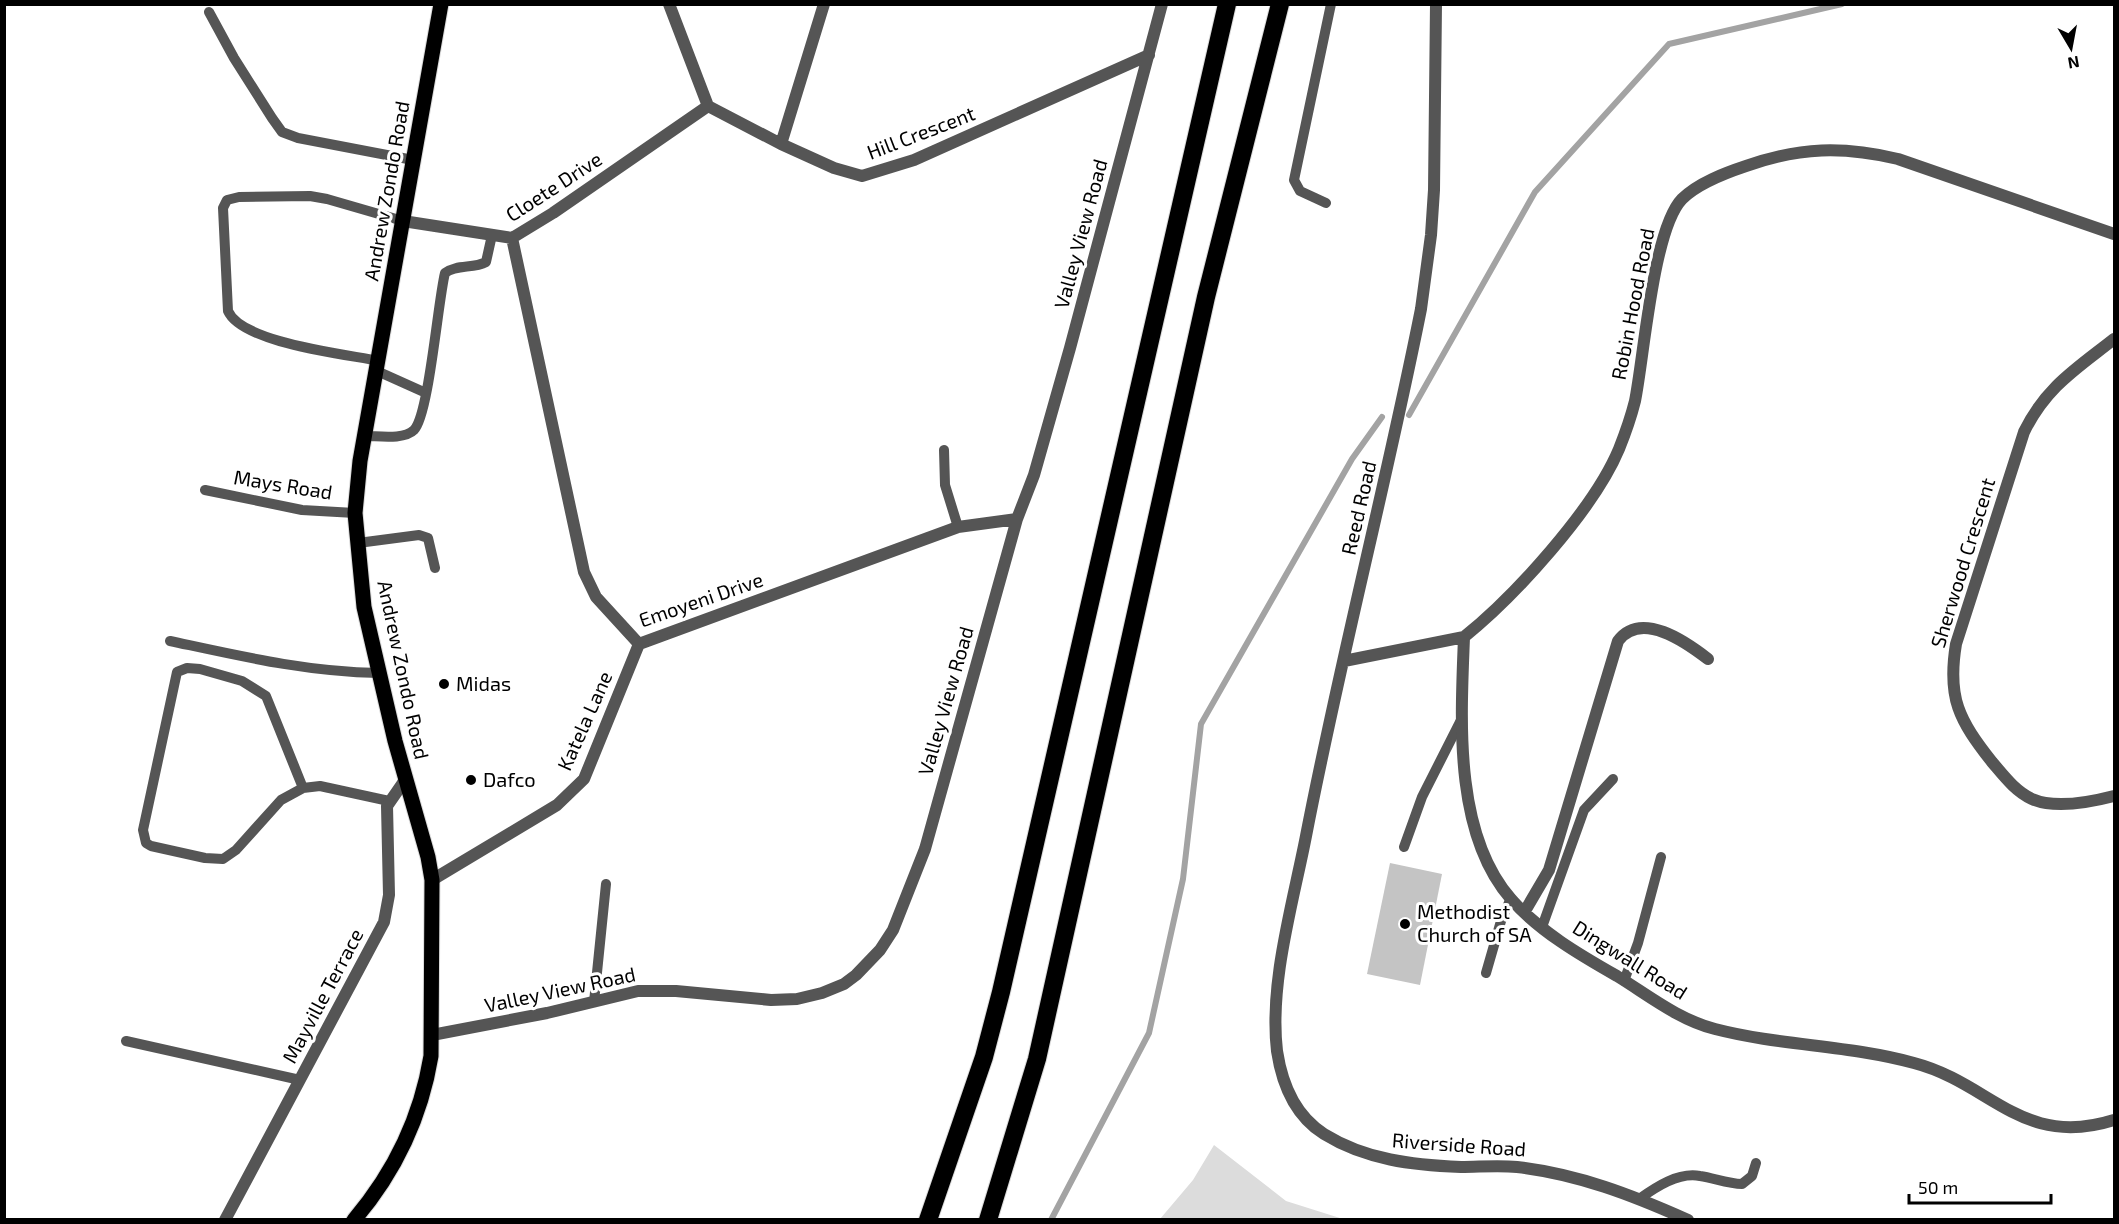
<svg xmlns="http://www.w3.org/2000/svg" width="2119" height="1224" viewBox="0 0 2119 1224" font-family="'Exo 2',sans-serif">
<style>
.green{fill:#dcdcdc}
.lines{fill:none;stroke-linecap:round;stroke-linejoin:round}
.stream{stroke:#a3a3a3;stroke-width:6}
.building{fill:#c4c4c4}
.primary-casing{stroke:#dbdbdb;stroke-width:17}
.highway-casing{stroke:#dbdbdb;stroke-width:20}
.lane{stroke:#555;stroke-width:10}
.street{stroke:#555;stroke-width:12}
.primary{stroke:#000;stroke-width:15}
.highway{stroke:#000;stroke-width:18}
.poi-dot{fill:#000;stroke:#fff;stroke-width:2}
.labels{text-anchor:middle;stroke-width:6;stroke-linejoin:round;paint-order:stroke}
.street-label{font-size:20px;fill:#000;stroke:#fff}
.poi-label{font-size:20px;fill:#000;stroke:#fff;text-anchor:start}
</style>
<rect width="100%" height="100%" fill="#fff"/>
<path class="green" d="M1214,1145L1286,1201L1343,1219H1160L1193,1180Z"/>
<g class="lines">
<path class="stream" d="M1409,415L1535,192L1669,44L1842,4
M1051,1220L1149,1033L1183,879L1201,724L1352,459L1382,417"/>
</g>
<path class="building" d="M1390,863L1442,874L1420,985L1367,974Z"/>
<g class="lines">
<g class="primary-casing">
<path id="primary" d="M354,1220C394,1173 421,1117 431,1056L432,880L428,857L395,741L364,607L355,513L360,461L441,4"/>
</g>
<g class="highway-casing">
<path id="highway" d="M928,1220L984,1057L1001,992L1227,4
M988,1220L1037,1059L1206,297L1280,4"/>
</g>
<path class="lane" d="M209,12L234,58L272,118L282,132L298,138L413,160
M1326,203L1300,191L1294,180L1331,4
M379,361C345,354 242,343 228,311L223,208L227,200L239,197L310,196L327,199L403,221
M377,371L426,393
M365,436C379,436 404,440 414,430C429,415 438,300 445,273C457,264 473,269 486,262L492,235
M944,450L945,485L958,527
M205,490L302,510L355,513
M358,543L419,535L428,538L435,568
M170,641C240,656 307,672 379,673
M303,788L266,696L242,681L200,669L187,668L177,672L143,830L146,843L151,846L205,858L223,859L236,850L281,800L303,788L320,786L389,801
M1404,847L1422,797L1461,720
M1542,927L1584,810L1613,779
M1486,973L1501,921L1511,898
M1624,981L1638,943L1661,857
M594,1002L606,884
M126,1041L300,1080
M1639,1199C1656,1187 1678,1172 1700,1176C1714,1178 1728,1184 1742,1184L1752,1176L1756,1163"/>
<path class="street" d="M669,4L708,106L781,144L834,168L862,176L914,160L1149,55
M1436,4L1434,190L1431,235L1421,309C1386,485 1340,660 1306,836C1293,903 1269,983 1277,1051C1282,1084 1294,1115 1324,1134C1366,1160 1413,1165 1461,1167C1479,1167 1498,1165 1517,1167C1578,1174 1632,1195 1688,1220
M781,144L824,4
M403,221L512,238L553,213L708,106
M512,238L584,572L596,597L639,644
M2114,339C2076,369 2046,387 2024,432L1956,644C1947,698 1959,720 1992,762C2004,776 2015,791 2032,799C2055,809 2091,802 2114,796
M1464,637C1515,596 1594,509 1619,449C1625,434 1631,417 1635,401C1644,357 1653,229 1682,199C1698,183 1725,173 1746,166C1800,147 1843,146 1898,159L2114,234
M639,644L958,527L1017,519
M1344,661L1464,637C1461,718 1453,833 1511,899C1539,931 1580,955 1617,976C1648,995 1679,1020 1715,1029C1781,1046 1849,1045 1914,1063C1991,1083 2022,1149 2114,1120
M432,880L557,805L584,779L639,644
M1525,911L1549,870L1618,641C1641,610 1686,642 1708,659
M432,1035L547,1013L638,991H676L771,1000L797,999L822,993L844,984L856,975L880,950L893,930L925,849L1017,519L1034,475L1070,348L1162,4
M225,1220L384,922L389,895L387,806L405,780"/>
<use href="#primary" class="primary"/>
<use href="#highway" class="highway"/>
</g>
<g class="poi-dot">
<circle cx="444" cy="684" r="6"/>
<circle cx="471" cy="780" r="6"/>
<circle cx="1405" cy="924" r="6"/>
</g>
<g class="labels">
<g class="street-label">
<text transform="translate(921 133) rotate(-21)" y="7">Hill Crescent</text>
<text transform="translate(554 187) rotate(-33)" y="7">Cloete Drive</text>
<text transform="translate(387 191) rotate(-80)" y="7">Andrew Zondo Road</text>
<text transform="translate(1081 234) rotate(-75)" y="7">Valley View Road</text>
<text transform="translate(1633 304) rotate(-79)" y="7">Robin Hood Road</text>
<text transform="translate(283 485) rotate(9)" y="7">Mays Road</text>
<text transform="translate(1359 508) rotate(-77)" y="7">Reed Road</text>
<text transform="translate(1963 563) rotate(-73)" y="7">Sherwood Crescent</text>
<text transform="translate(701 600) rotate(-19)" y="7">Emoyeni Drive</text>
<text transform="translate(403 670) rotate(78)" y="7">Andrew Zondo Road</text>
<text transform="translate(946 701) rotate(-74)" y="7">Valley View Road</text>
<text transform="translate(585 721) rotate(-66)" y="7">Katela Lane</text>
<text transform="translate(1630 960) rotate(32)" y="7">Dingwall Road</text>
<text transform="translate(560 990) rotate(-12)" y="7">Valley View Road</text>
<text transform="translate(323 996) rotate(-62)" y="7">Mayville Terrace</text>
<text transform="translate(1459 1145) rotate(4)" y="7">Riverside Road</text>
</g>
<g class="poi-label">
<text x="456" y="691">Midas</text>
<text x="483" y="787">Dafco</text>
<text x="1417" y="919">Methodist<tspan x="1417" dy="23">Church of SA</tspan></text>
</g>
</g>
<rect width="2119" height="1224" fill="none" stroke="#000000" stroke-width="12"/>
<g transform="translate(2071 48) rotate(170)" stroke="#ffffff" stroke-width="4.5" paint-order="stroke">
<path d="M0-4.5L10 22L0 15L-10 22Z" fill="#000000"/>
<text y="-9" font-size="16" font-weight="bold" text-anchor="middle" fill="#000000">N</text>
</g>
<path d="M1909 1194v9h142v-9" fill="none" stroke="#000000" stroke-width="3"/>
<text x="1918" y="1194" font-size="18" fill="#000000" stroke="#ffffff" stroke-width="4.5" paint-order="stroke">50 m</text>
</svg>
